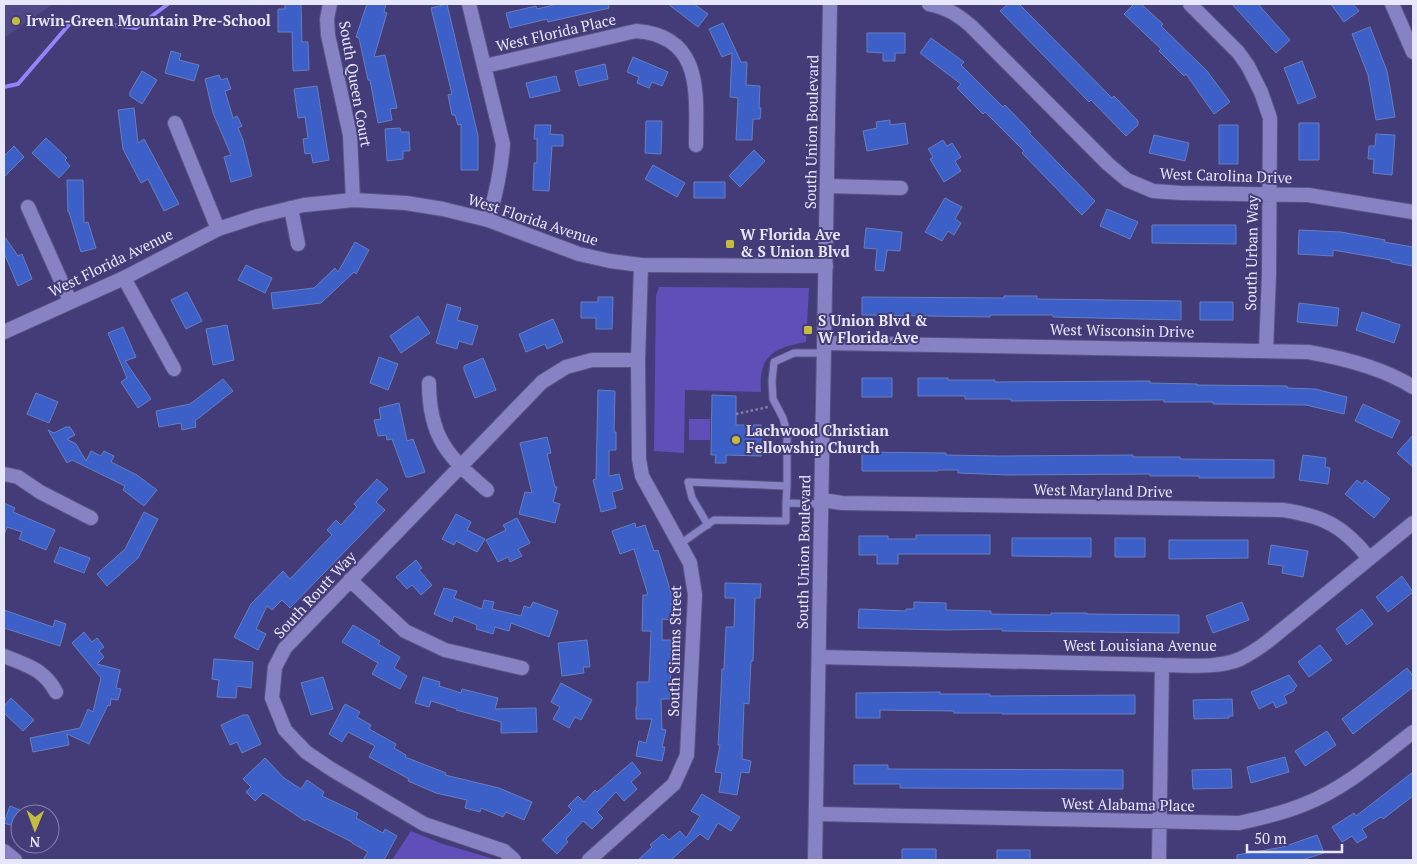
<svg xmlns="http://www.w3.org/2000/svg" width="1417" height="864" viewBox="0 0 1417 864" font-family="'PT Serif',serif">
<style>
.built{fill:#4f4889}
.green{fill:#604fb8}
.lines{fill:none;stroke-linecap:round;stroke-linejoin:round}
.stream{stroke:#9384f9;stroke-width:4}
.building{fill:#3c5fc8;stroke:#667fbc}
.service-casing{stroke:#5c5484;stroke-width:9}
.minor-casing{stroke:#5c5484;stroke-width:16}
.tertiary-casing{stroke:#5c5484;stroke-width:16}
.secondary-casing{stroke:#5c5484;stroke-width:16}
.path{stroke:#827daa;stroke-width:2.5;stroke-dasharray:2.5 2.5;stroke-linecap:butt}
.service{stroke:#8782c4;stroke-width:7}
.minor{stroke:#8782c4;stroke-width:14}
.tertiary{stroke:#8782c4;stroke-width:14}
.secondary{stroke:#8782c4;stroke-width:14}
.poi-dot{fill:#c3bd3f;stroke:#443c78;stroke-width:2}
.labels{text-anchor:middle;stroke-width:4;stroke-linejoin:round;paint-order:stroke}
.poi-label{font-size:15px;font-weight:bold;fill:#e6e6fc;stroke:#443c78;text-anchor:start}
.street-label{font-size:15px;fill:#e6e6fc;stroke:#443c78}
</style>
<rect width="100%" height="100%" fill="#443c78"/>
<path class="built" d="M4,4H53L4,38Z"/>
<path class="green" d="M659,287L809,288L806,342C773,348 758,356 761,392L685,390L684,453L654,451L656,296Z
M689,419H710V440H689Z
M411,831L440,843L497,860H392Z"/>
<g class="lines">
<path class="stream" d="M4,87L18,84L73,20L136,28L168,4"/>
</g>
<path class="building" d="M285,4H301L302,42H308L309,70L293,71L292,32H278V9H285Z
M367,4H386L384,12L387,13L374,57L385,55L397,108L390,109L392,120L378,123L370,80H368L359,38L356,37Z
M447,4L478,136V170H461V124L458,125L455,115H452L448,95L452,94L431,8Z
M558,4H608L609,8L548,22L547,19L510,28L506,13L536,6L537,9Z
M668,4H694L708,14L698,27Z
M1008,4H1019L1112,98L1114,96L1138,121V125L1126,136L1091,100L1089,102L1000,11Z
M1134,4H1141L1163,24L1161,26L1207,71L1230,102L1214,114L1186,74L1184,76L1159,51L1161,49L1124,14Z
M1232,4H1258L1290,40L1276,53Z
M1331,4H1353L1359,11L1344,22Z
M723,23L741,62H747L746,85L760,86L759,108H761L760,119H753L752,140H736L738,98L730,97L732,53L722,57L709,29Z
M1370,27L1387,71L1395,117L1376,120L1368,75L1352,34Z
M867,33H905V53H895V61H883V53L867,52Z
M931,38L964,62L961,65L1003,107L1005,105L1031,132L1029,133L1095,201L1082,215L1022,153L1024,151L985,112L983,114L957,88L961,84L920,53Z
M171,51L181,54L179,60L199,65L194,81L165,73Z
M633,57L668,72L662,86L652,82L649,88L637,83L639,77L627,72Z
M1302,61L1316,97L1298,104L1284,68Z
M605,64L608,79L579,86L575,71Z
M142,71L157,80L142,104L130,96V92Z
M219,75L221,80L227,78L231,89L225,91L233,118L237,116L242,126L238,128L243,140L252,176L231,182L224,157L231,155L213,113L205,79Z
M556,76L560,91L530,98L526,83Z
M317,86L329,160L313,163L311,153L305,154L303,139L308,138L305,117L298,118L294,89Z
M134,108L138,143L144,139L179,204L164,211L148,179L141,183L123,149L118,110Z
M890,120V125L905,123L908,144L867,151L863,131L877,128L876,122Z
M646,121H662L661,154L645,153Z
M1299,123H1319V160H1299Z
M535,125H551L550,134L563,135V146H552L549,191L533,190L534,163H537V139H534Z
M1219,125H1238V164H1219Z
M400,128L401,132H409L410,151H403V159L387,161L385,129Z
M1376,134L1395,135L1392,175L1373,173L1374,159H1368L1369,146H1375Z
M1154,135L1189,143L1185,161L1149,153Z
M46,138L67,158L65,160L70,166L59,178L32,153Z
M943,140L947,146L952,143L961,157L955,161L961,171L944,182L930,159L933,157L928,149Z
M14,146L24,157L4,177V156Z
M754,150L765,161L740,187L729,176Z
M653,165L685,183L677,197L645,179Z
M67,180H83L84,223L88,222L96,248L81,252L69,212H68Z
M694,182H725V198H694Z
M945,198L962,207L955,219L961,223L954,235L948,231L942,241L925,232Z
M1107,209L1138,222L1130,239L1100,226Z
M1152,225H1236V244L1152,243Z
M866,228L902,232L900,251L887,250L884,271L875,270L877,249L864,248Z
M1299,230L1341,232L1385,240L1384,242L1413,247V266L1391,262V260L1333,250V256L1298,254Z
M4,236L18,256L22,254L32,279L18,286L4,253Z
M355,242L369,250L356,274L354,272L321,303L273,309L271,293L314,288L335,268L338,272Z
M246,265L272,278L265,293L238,280Z
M187,292L202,321L186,329L171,300Z
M1004,296H1037V299L1181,301V320L1053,317V315H990V317L862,315V297L1004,298Z
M598,297H613L612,329H596V318H581V302H598Z
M1200,302H1233V320H1200Z
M1299,303L1339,308L1337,326L1297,322Z
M447,304L461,308L457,320L478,326L472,345L459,341L457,349L436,343Z
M1362,312L1400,325L1394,343L1356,330Z
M418,316L430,333L401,353L390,336Z
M553,319L563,342L547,349L545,344L526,352L519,334Z
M227,325L234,360L213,365L206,329Z
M123,327L136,357L125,361L151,399L138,408L121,382L127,378L108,333Z
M379,357L398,364L388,390L370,383Z
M483,358L496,390L475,398L464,370V366Z
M862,378H892V397H862Z
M918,378H948V380H995V382L1150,381V383L1197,384V385L1287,386V388L1315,389L1347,397L1344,414L1306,405L1213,404V402H1164V400L1011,401V399H965V396H918Z
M223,379L233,391L195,421L196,427L182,430L181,423L159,427L156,411L190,404Z
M598,390L615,391L614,432H616V450H609V476L619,474L623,489L612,492L616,508L601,512L593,480L596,479Z
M36,393L58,402L49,423L27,414Z
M712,395L736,396V425H761V456L726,455V463H715L716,455H711Z
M399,403L407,441L413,439L425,472L410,477H406L392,439L387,440L386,435L378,436L374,420L381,419L379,408Z
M1363,404L1400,421L1392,438L1355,421Z
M66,427H70L75,435L67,439L76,444L86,461L91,451L101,456L104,451L114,456L111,462L137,475L157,490L144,506L123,490L125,486L72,460L67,463L48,430L54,433Z
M1413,435V467L1397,453Z
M547,437L551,453L547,454L555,487H557L553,502L560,504L555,523L519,514L525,492L532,493L520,443Z
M862,452L946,453V455L999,456L1133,455V457H1180V459L1274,460V478H1199V476H1150V474L1008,475L958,473V470H938V471H862Z
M1303,455L1326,458L1325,467L1330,468L1328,484L1299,480Z
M377,479L388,489L376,502L385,510L290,608L282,600L272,610L267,606L256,629L266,634L258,650L234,637L251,604L283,571L290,579L332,535L327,530L336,520L341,525L357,507L354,504Z
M1357,480L1362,484L1365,480L1390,499L1374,518L1345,494Z
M4,503L15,508L13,512L55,530L46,550L19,539L22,532L7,527L4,535Z
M144,512L158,519L138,558L107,586L97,574L125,549Z
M456,514L471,522L467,530L485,539L477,552L456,541L454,545L442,539Z
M517,518L530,543L518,549L522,556L510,562L508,557L498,562L486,540L506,530L503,525Z
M635,523L636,528L645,525L654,551L658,550L672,596H674L673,620L662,619V640H671L670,699H661L662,729L666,730L662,747H665L662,761L636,756L639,741L646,743L652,719H636V707H637V682H649L651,631H642L643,595H648L634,549L620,554L612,531Z
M916,535H990V554H898V564H877V555H859V536H888V539H916Z
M1012,538H1091V557L1012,556Z
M1115,538H1145V557H1115Z
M1169,540H1248V558L1169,559Z
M1271,545L1308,551L1303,577L1282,573L1283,566L1268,564Z
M60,547L90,558L84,573L54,562Z
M416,560L422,568L419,570L432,585L421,595L412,585L407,589L396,577Z
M1402,576L1413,592L1388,612L1376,597Z
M725,583L761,584L760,598H755L753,661H751L749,704L744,703L742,759L751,761L749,773L741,772L737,795L719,792L722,773L715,772L720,745H718L720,712L722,669H724L726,627H734L735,598H725Z
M444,588L457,591L454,598L482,609L484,600L494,602L492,609L521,616L524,606L530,608L533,602L558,611L549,637L511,623L509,631L495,627L493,634L476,629L477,625L454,616L452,622L434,614Z
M914,602L946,603V610L991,611V614L1051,615V613H1087V614L1179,615V633L1002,631V629L945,630L858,628L859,609L906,611V609H914Z
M1242,602L1249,620L1213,633L1206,616Z
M1362,609L1373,624L1347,645L1336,629Z
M4,610L53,627L55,620L66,624L60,646L4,628Z
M353,625L380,641L378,644L400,657L394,668L407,676L400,689L372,674L378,663L342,642Z
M84,632L92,642L97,638L104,647L99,651L104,657L97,664L120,670L116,688L121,689L118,700L111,699L110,706L108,705L89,744L67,734L69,745L33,752L30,738L80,728L88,709L93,712L101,678L72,643Z
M587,640L590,667H583L584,673L562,676L558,643Z
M1320,645L1332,660L1309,677L1298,662Z
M214,659L253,662L251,688L237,686L236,698L217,697L219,680L212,679Z
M1407,668L1413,676V687L1353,734L1342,719Z
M1289,675L1297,686L1294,689V691L1284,696L1287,703L1276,708L1273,702L1259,709L1251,692Z
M323,677L333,709L311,715L301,683Z
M423,677L440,682L439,686L461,693L462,689L498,698L495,709L536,708L537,732L501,733V722L456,710L457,709L431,701L429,707L415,703Z
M561,683L592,700L581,720L575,717L569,728L553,719L560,707L551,702Z
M940,692V694H990V696L1135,695V714H1002V713H954V711L880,710V718H856V693Z
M11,698L34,720L23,731L4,713V706Z
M1232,699L1233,716H1229V718L1194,719L1193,700Z
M345,704L360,712L357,717L371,725L369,729L396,744L394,748L406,755L405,757L446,773L445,775L499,788L532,802L524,820L506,812L503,817L481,808L480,812L465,808L467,800L436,793L408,781L409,779L369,757L375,746L348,732L342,742L329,734Z
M243,715H248L261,744L242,753L237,742L230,745L221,725Z
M1327,731L1336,745L1305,766L1295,751Z
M1285,757L1289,772L1251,783L1247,767Z
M265,758L284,778L301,789L307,780L324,792L322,796L358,813L356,818L383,833L385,829L397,836L384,860H363L368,852L352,843V842L306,819L305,821L263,793L255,801L246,792L251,787L243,779Z
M632,762L641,773L631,782L637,789L624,801L616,792L597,812L603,818L592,829L583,821L566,839L568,842L557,854L542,840L572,810L568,806L578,796L584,802L595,790L597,792Z
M854,765H888V769L1123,770V789L900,788V784H854Z
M1231,769L1232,788L1193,789L1192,770Z
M1413,772V796L1383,819L1381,817L1362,829L1367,837L1357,843L1352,836L1342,842L1332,827L1354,813L1356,816Z
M702,794L740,817L731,831L718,823L708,840L700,834L671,860H638L652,847L650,845L663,834L669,840L680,831L686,838L700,816L691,811Z
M10,806L20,810V828L4,823Z
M1317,835L1324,853L1302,860H1237V855L1283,847Z
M902,849H936V860H902Z
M997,850H1030V860H997Z"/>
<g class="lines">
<g class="service-casing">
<path id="service" d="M787,486V433L783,418L773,399L772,381L774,362L794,353H825
M708,525L692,498L688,482L787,486L786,503
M680,544L714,520L786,521V503L822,504"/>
</g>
<g class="minor-casing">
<path id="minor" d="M330,4L327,19L328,35L350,135L353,200
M469,4L503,144C501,170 496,195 488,220
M929,4C946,7 958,15 971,26L1108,164L1127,180L1153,191L1181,193L1308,195L1413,212
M1190,4L1238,52L1248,66L1261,92L1270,118L1269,275L1266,350
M1392,4L1413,52
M485,66L636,31C704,36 696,95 696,145
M175,123L218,229
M827,186L901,188
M28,207L70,301
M291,208L298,244
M124,278L174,369
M825,343L1308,352C1343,358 1383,368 1413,387
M429,383C429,437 448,457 487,490
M4,474L18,477L40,492L91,518
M822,500L842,503L1283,510C1324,516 1343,526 1369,558
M350,580L405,631L445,650L522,668
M4,656C26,665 44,669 56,692
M819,657L1162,665C1187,665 1216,669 1240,659C1250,654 1259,648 1267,642L1413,523
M816,814L1239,823C1262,818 1284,813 1305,804C1346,788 1379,758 1413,732
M4,851L15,860
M514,860L504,851L424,824L331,769L306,752L285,730L272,698L275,667L285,648L542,382L566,367L592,360H638
M589,860L674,784L687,755L695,595L690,563L642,476L639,459L638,360L641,265
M1159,860L1162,665"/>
</g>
<g class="tertiary-casing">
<path id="tertiary" d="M4,332L124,278L218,229L258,216L304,205L353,200L406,203L443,209L488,220L579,254L610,261L641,265L826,266"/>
</g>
<g class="secondary-casing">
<path id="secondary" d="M815,860L830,4"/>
</g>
<path class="path" d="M736,414L768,407"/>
<use href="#service" class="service"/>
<use href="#minor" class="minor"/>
<use href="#tertiary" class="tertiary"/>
<use href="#secondary" class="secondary"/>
</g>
<g class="poi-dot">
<circle cx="16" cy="21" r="5"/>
<rect x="725" y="239" width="10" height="10" rx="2.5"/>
<rect x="803" y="325" width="10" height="10" rx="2.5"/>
<circle cx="736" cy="440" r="5"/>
</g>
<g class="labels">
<g class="poi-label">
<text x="26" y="26">Irwin-Green Mountain Pre-School</text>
<text x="740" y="240">W Florida Ave<tspan x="740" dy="17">&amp; S Union Blvd</tspan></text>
<text x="818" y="326">S Union Blvd &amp;<tspan x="818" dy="17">W Florida Ave</tspan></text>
<text x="746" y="436">Lachwood Christian<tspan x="746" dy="17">Fellowship Church</tspan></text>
</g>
<g class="street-label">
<text transform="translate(556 33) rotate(-13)" y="5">West Florida Place</text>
<text transform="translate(355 84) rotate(80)" y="5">South Queen Court</text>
<text transform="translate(812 132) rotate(-89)" y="5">South Union Boulevard</text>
<text transform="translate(1226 176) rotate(2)" y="5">West Carolina Drive</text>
<text transform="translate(533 220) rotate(18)" y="5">West Florida Avenue</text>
<text transform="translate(1252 253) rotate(-89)" y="5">South Urban Way</text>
<text transform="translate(111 263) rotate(-26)" y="5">West Florida Avenue</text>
<text transform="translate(1122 331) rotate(1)" y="5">West Wisconsin Drive</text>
<text transform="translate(1103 491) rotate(1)" y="5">West Maryland Drive</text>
<text transform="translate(804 552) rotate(-89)" y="5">South Union Boulevard</text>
<text transform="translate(315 595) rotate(-47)" y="5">South Routt Way</text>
<text x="1140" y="651">West Louisiana Avenue</text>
<text transform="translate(675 651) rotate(-89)" y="5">South Simms Street</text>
<text transform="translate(1128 805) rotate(1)" y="5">West Alabama Place</text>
</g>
</g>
<rect width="1417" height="864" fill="none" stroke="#e6e6fc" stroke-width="10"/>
<g transform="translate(35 829) rotate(181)"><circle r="24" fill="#443c78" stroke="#8580ad"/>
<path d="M0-4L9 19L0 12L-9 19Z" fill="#c3bd3f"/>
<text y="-8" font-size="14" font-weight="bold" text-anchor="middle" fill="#e6e6fc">N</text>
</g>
<path d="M1247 844v8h95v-8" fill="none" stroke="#e6e6fc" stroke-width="2.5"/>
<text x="1254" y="844" font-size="15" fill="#e6e6fc" stroke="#443c78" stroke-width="4" paint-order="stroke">50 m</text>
</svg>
